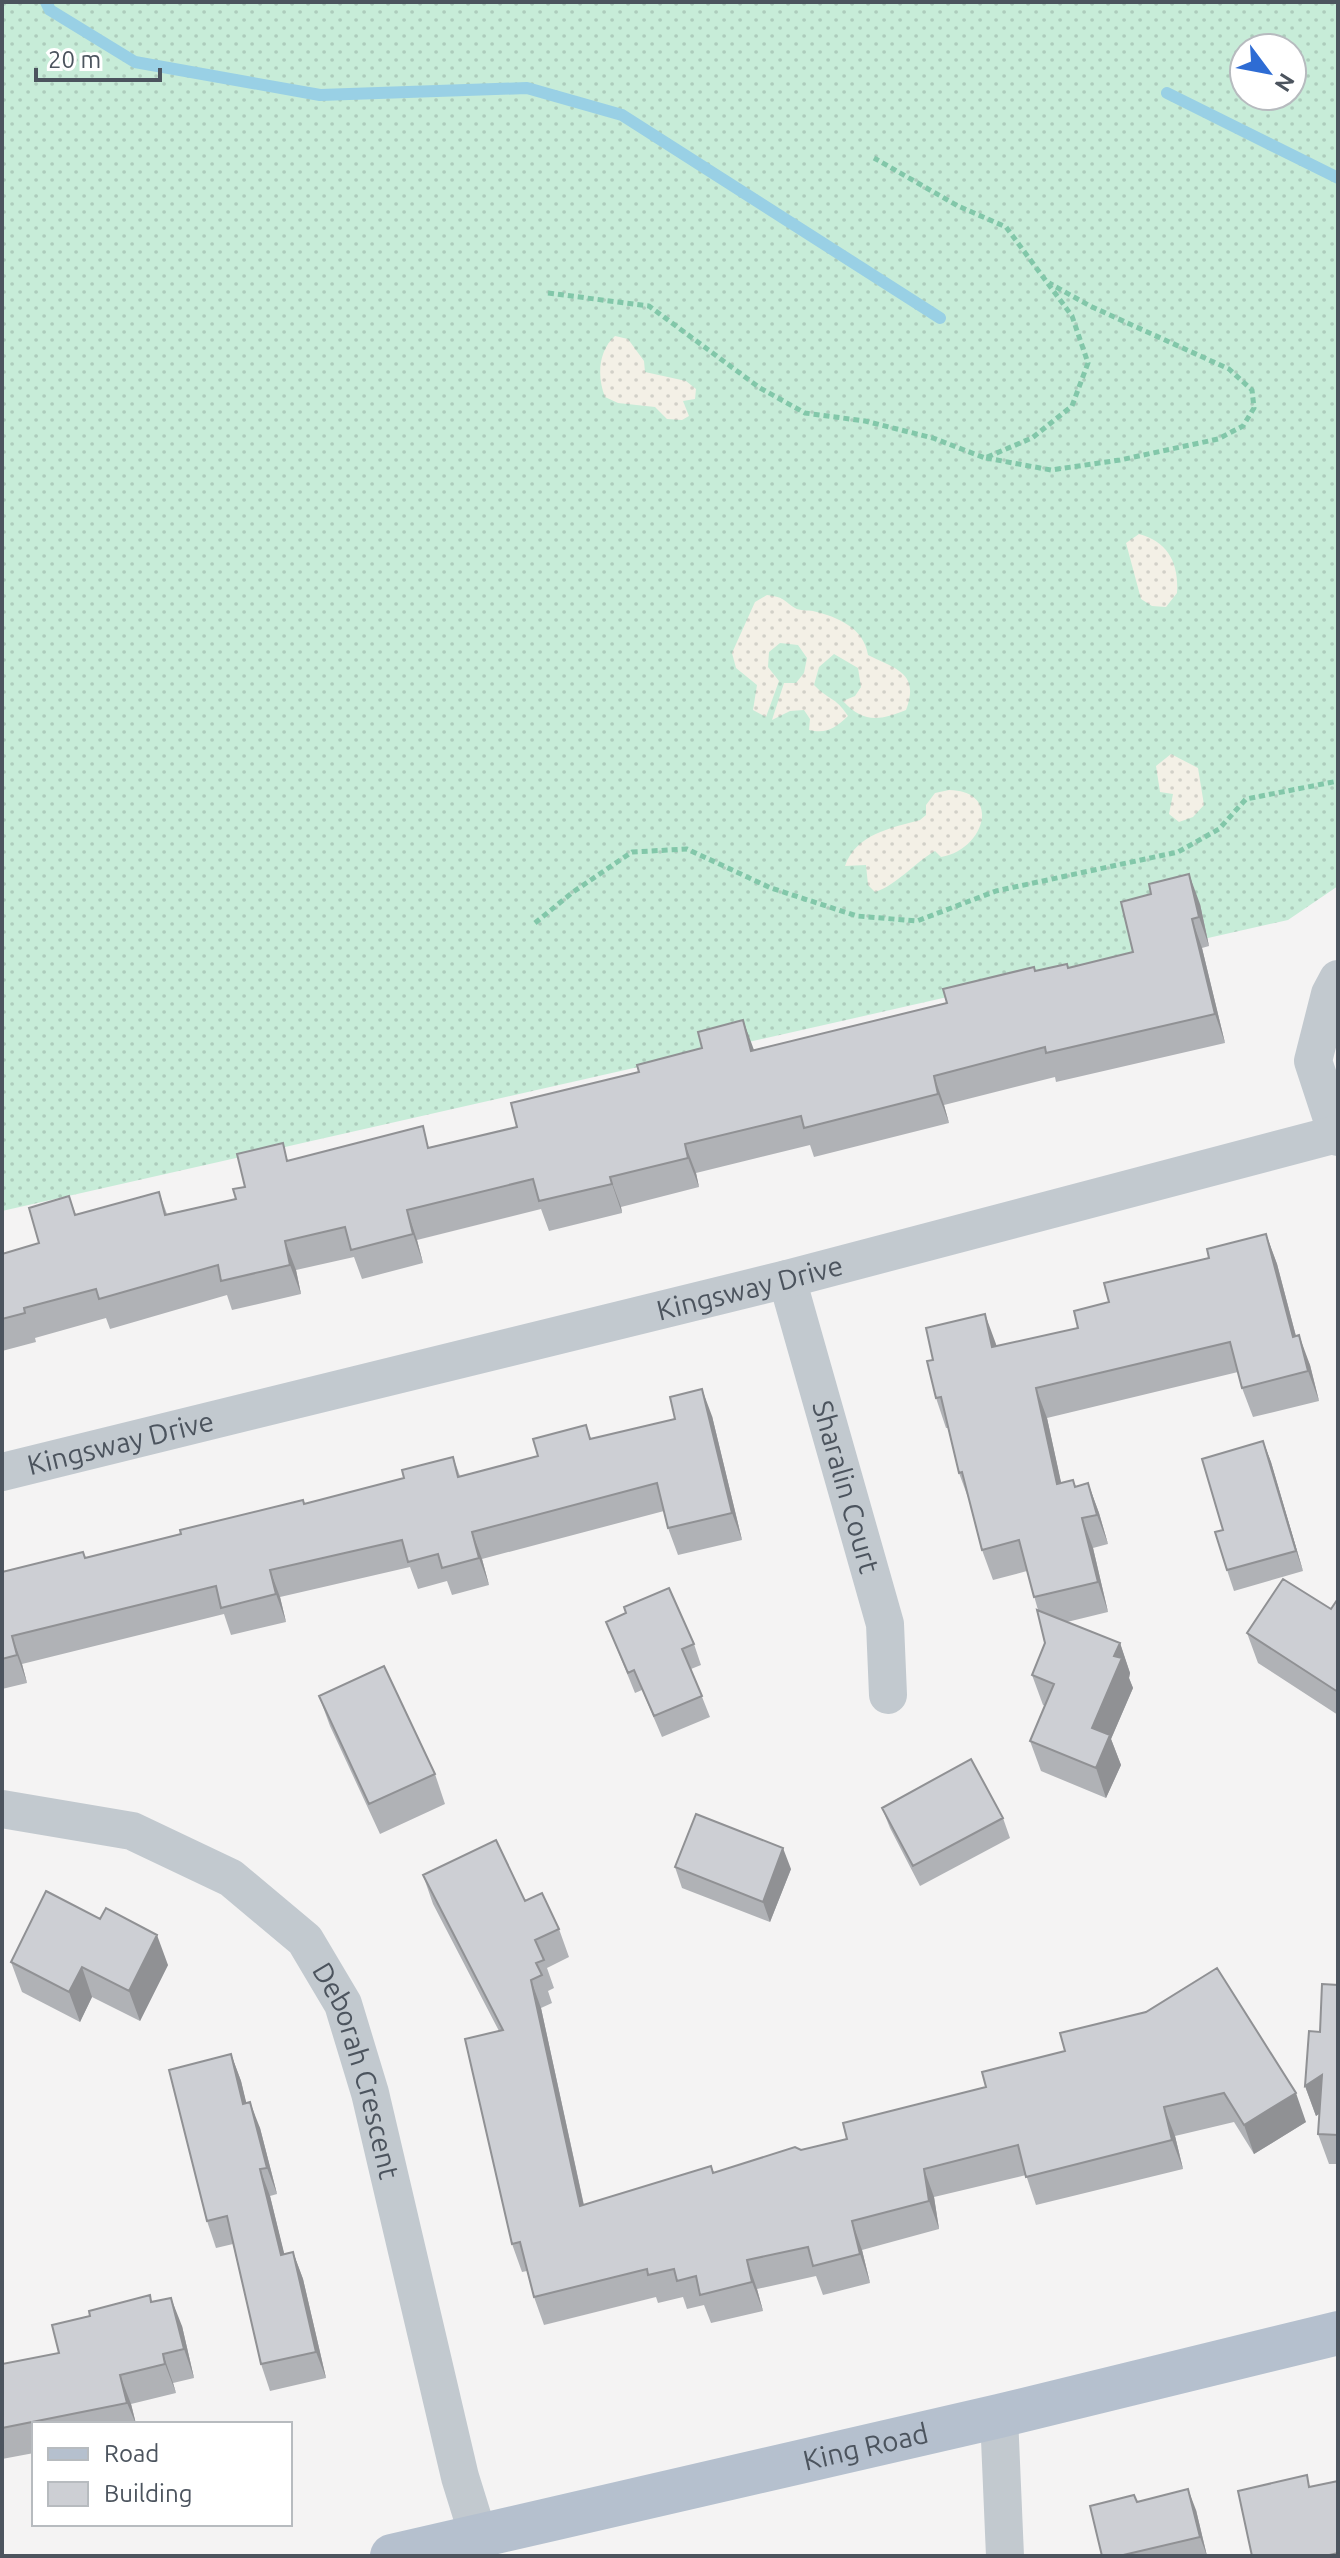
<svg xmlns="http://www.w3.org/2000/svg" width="1340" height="2558" viewBox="0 0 1340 2558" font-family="Ubuntu,sans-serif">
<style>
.grass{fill:url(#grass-dots);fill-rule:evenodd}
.sand{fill:url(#sand-dots)}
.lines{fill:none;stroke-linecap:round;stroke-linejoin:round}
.stream{stroke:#99d0e5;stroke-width:12}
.path{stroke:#82c7a9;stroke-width:5;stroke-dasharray:6 4;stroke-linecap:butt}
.minor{stroke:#c2c9cf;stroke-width:38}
.primary{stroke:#b5c0ce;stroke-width:44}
.wall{fill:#b0b2b6}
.shaded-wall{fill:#909194}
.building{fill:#cdcfd4;stroke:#909194;stroke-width:2}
.labels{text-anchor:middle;stroke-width:6;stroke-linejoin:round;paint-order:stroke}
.street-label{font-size:28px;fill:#4c545e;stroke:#fff}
</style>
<defs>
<pattern id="grass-dots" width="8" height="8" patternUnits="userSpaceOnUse" patternTransform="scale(2)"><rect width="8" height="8" fill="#c7ecd8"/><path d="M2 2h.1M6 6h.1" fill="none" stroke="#adccbc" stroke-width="1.8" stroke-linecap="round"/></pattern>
<pattern id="sand-dots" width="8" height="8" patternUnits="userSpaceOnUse" patternTransform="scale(2)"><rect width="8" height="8" fill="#f3f0e6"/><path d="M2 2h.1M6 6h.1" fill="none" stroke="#d2d0c8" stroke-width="1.8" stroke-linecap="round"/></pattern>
</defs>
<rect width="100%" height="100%" fill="#f4f3f3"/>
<path class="grass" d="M2,2H1338V886L1288,920L2,1211ZM1244,48H1292V96H1244Z"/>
<path class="sand" d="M615,336L628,339L644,361L645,372L686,381L696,389L695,399L683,401L689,416L682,420L667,419L655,407L618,403L605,397C597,377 598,351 615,336Z
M1139,534C1168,542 1179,563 1177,593L1166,607L1152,606L1141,599L1126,543Z
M767,595C786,598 781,599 795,608C799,611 808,610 813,611C838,617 864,628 868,655C896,669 920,673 906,710C879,721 863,723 843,701L855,696L861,687L858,668L834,654L819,667L814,685C828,700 835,696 848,716C835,728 827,734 809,730L810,719L804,710L790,711L772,720L784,683H796L804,673L807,658L798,645L780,643L769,652L768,667L779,681L766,717L753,710L757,685L736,668L732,653L755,602Z
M1171,754L1198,768L1204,805L1193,817L1179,822L1169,814L1173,794L1160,792L1156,766Z
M949,790C1003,791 984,850 941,857L935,851C914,863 897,885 875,892L868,885L866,865L845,866C856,834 891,828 920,820L926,815V805L935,793Z"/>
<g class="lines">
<path class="stream" d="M46,2L50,10L135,62L320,95L527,88L622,115L940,318
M1167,93L1338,178"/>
<path class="path" d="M548,293L649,306L760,388L805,413L865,421L933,438L985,458L1032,438L1072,406L1088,363L1072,316L1006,227L958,206L874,158
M986,458L1051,470L1120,460L1218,439L1243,426L1254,408L1252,390L1229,369L1090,306L1049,283
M535,923L573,892L632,852L687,849L771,888L857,916L917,921L996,891L1178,852L1219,829L1246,799L1338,781"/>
<g class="minor">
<path d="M1338,979L1330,994L1313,1061L1338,1137"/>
<path id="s1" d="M787,1279L885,1624L888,1695"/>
<path id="s2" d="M2,1472L787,1279L1337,1134"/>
<path id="s3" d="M2,1809L132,1831L231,1878L305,1940L343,2004L370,2093L460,2477L478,2535"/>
<path d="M999,2416L1005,2556"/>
</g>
<path class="primary" id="s4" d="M392,2556L999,2416L1338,2333"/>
</g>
<path class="wall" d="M1200,904L1209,946L1202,948L1225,1043L1056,1082L1055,1077L944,1105L949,1123L814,1157L810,1145L696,1173L699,1187L621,1207L622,1213L549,1231L541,1209L417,1240L423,1263L362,1279L354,1257L296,1270L301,1294L232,1310L227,1295L110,1329L106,1318L35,1338L36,1342L2,1351V1254L39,1243L69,1196L76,1215L159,1192L167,1214L236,1199L245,1187L289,1160L430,1147L517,1127L754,1050L947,1003L1036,971L1069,968L1133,952Z
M1266,1234L1277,1264L1296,1336L1310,1365L1319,1401L1253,1417L1242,1388L1238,1372L1047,1418L1061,1483L1076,1486L1088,1483L1099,1513L1108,1544L1093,1548L1108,1612L1067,1622L1120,1643L1130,1673L1129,1678L1133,1688L1111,1739L1121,1765L1106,1798L1041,1771L1030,1741L1045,1706L1043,1705L1032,1675L1045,1643L1038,1610L1027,1571L993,1580L982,1550L970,1503L959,1473L948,1428H946L936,1398L996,1346L1078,1328L1109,1302Z
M712,1416L742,1540L678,1555L668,1528L664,1511L482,1559L489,1585L452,1595L447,1581L418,1589L410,1567L280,1597L286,1622L231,1635L224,1614L22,1664L27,1683L2,1689V1572L85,1558L305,1504L404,1478L453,1457L460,1476L538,1456L586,1425L591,1439Z
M1263,1441L1271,1462L1303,1571L1234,1591L1227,1570L1223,1530Z
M1338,1601V1715L1258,1663L1247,1633L1331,1609Z
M606,1622L694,1644L701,1665L691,1669L710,1717L662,1737L642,1690L635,1693Z
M319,1696L435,1774L445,1804L380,1834L330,1726Z
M882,1808L1003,1818L1010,1838L920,1886L890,1828Z
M675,1867L791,1869L770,1922L682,1888Z
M423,1875L525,1901L559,1929L569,1957L547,1968L554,1988L548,1991L552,2003L541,2008L584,2205L711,2166L714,2173L847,2139L986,2087L1065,2051L1060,2033L1306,2122L1254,2154L1234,2122L1175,2136L1183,2169L1036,2205L1026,2175L934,2197L939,2229L862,2250L870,2283L823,2295L816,2276L757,2289L763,2311L711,2323L704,2305L687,2309L683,2297L658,2303L656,2297L544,2325L534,2297L527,2271L522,2272L512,2244L499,2031L433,1904Z
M100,1919L168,1965L140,2021L92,1997L80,2022L22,1992L11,1962Z
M1338,1985V2164H1329L1318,2134L1319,2113L1316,2116L1305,2086L1320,2032Z
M231,2054L241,2081L246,2103L260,2128L277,2194L270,2196L284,2254L293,2252L303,2279L326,2378L270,2391L261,2364L233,2244L216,2248L207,2221Z
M150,2295L152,2302L182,2326L194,2378L173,2383L176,2393L131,2404L136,2424H34V2453L2,2459V2364L59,2353Z
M1137,2502L1196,2510L1207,2556H1102Z"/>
<path class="shaded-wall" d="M1189,874L1200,904L1209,946L1199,917Z
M1192,919L1202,948L1225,1043L1215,1014Z
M743,1020L754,1050L751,1051Z
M934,1076L944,1105L949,1123L938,1094Z
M685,1144L696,1173L699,1187L688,1158Z
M610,1177L621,1207L622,1213L612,1184Z
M407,1210L417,1240L423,1263L413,1234Z
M1266,1234L1277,1264L1304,1367L1293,1337Z
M285,1241L296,1270L301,1294L290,1265Z
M985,1314L996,1344L1003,1377L992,1347Z
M1299,1335L1310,1365L1319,1401L1308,1371Z
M1036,1388L1047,1418L1068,1514L1057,1484Z
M702,1389L712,1416L742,1540L732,1513Z
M1263,1441L1271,1462L1303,1571L1296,1551Z
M1088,1483L1099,1513L1108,1544L1097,1515Z
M1082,1518L1093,1548L1108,1612L1098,1582Z
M472,1532L482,1559L489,1585L479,1558Z
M270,1570L280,1597L286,1622L276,1594Z
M12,1636L22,1664L27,1683L17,1655Z
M1120,1643L1130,1673L1129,1678L1133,1688L1111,1739L1121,1765L1106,1798L1096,1768L1092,1728L1114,1656Z
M783,1848L791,1869L770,1922L763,1902Z
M157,1935L168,1965L140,2021L129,1991Z
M82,1967L92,1997L80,2022L69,1992Z
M531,1980L541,2008L590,2234L580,2206Z
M231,2054L241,2081L253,2130L243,2104Z
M1322,2075L1333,2105L1316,2116L1305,2086Z
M1296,2093L1306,2122L1254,2154L1244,2125Z
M250,2102L260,2128L277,2194L267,2168Z
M1164,2107L1175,2136L1183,2169L1172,2140Z
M260,2169L270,2196L291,2281L281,2255Z
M924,2169L934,2197L939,2229L929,2201Z
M852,2221L862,2250L870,2283L860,2254Z
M293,2252L303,2279L326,2378L316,2352Z
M747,2260L757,2289L763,2311L752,2282Z
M171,2298L182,2326L194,2378L184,2349Z
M163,2354L173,2383L176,2393L165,2364Z
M120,2375L131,2404L136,2424L127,2403Z
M1188,2489L1196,2510L1207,2556L1200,2537Z"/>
<path class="building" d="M1189,874L1199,917L1192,919L1215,1014L1046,1053L1045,1047L934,1076L938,1094L804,1128L801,1116L685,1144L688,1158L610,1177L612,1184L539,1201L533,1179L407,1210L413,1234L351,1250L345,1227L285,1241L290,1265L221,1281L218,1265L99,1299L96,1289L24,1308L25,1313L2,1319V1254L39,1243L29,1208L69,1196L75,1215L159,1192L165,1215L236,1199L233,1189L245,1187L237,1154L283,1143L287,1161L423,1126L428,1148L517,1127L511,1103L639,1072L637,1065L702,1048L698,1032L743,1020L751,1051L947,1003L943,989L1034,967L1035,971L1067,964L1068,968L1133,952L1121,902L1151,894L1149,884Z
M1266,1234L1293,1337L1299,1335L1308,1371L1242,1388L1230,1342L1036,1388L1057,1484L1073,1480L1075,1487L1088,1483L1097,1515L1082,1518L1098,1582L1034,1597L1019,1540L982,1550L962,1472L959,1473L941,1397L936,1398L927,1361L933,1360L926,1328L985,1314L992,1347L1078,1328L1074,1311L1109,1302L1104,1283L1209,1258L1207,1249Z
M702,1389L732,1513L668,1528L657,1483L472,1532L479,1558L442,1568L438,1554L408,1562L402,1540L270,1570L276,1594L221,1608L216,1586L12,1636L17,1655L2,1659V1572L83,1552L85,1558L181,1534L180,1530L303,1500L304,1504L404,1478L402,1470L453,1457L458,1477L538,1456L533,1439L586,1425L590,1439L675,1419L670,1397Z
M1263,1441L1296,1551L1227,1570L1215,1532L1223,1530L1202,1459Z
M1283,1579L1331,1609L1337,1600L1338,1601V1692L1247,1633Z
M669,1588L694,1644L682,1649L702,1696L654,1716L634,1670L628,1673L606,1622L626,1613L624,1607Z
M1037,1610L1120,1643L1114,1656L1122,1658L1092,1728L1110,1735L1096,1768L1030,1741L1054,1684L1032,1675L1045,1643Z
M384,1666L435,1774L369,1804L319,1696Z
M971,1759L1003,1818L913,1866L882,1808Z
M696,1814L783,1848L763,1902L675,1867Z
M496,1840L525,1901L542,1893L559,1929L535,1940L544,1960L536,1963L542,1975L531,1980L580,2206L711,2166L713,2173L795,2147L801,2150L847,2139L843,2123L986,2087L982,2072L1065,2051L1060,2033L1146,2012L1217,1968L1296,2093L1244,2125L1224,2093L1164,2107L1172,2140L1026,2177L1018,2145L924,2169L929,2201L852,2221L860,2254L813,2266L808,2247L747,2260L752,2282L700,2295L696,2276L677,2281L674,2269L648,2275L647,2269L534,2297L520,2242L512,2244L465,2039L503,2030L423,1875Z
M46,1891L100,1919L106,1908L157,1935L129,1991L82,1967L69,1992L11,1962Z
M1322,1984L1338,1985V2135L1318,2134L1322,2075L1305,2086L1309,2031L1320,2032Z
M231,2054L243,2104L250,2102L267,2168L260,2169L281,2255L293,2252L316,2352L261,2364L227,2216L207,2221L169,2070Z
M150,2295L151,2302L171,2298L184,2349L163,2354L165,2364L120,2375L127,2403L2,2428V2364L59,2353L52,2325L90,2316L89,2311Z
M1307,2475L1309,2487L1338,2481V2553L1325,2556H1252L1238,2491Z
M1188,2489L1200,2537L1119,2556H1102L1090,2506L1134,2495L1137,2502Z"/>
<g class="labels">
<g class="street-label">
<text dy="10" stroke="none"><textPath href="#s2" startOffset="770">Kingsway Drive</textPath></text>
<text dy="10" stroke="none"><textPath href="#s2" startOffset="122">Kingsway Drive</textPath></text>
<text dy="10" stroke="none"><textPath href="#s1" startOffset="216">Sharalin Court</textPath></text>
<text dy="10" stroke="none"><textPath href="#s3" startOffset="480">Deborah Crescent</textPath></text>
<text dy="10" stroke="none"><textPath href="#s4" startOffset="486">King Road</textPath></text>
</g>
</g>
<rect width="1340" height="2558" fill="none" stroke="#4c545e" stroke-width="8"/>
<rect x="32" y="2422" width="260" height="104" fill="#ffffff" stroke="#b7bbbf" stroke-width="2"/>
<rect x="48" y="2448" width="40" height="12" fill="#b5c0ce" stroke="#b7bbbf" stroke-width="2"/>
<text x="104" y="2462" font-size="24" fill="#4c545e">Road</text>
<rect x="48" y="2482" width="40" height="24" fill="#cdcfd4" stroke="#b7bbbf" stroke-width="2"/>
<text x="104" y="2502" font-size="24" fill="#4c545e">Building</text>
<g transform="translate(1268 72) rotate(122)"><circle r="38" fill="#ffffff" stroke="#b7bbbf" stroke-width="2"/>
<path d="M0-6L14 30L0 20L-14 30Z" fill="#2e6cd4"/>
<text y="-12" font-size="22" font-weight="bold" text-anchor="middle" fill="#4c545e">N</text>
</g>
<path d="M36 68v12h124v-12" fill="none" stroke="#4c545e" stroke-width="4"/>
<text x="48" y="68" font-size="24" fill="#4c545e" stroke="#ffffff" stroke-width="6" paint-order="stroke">20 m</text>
</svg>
